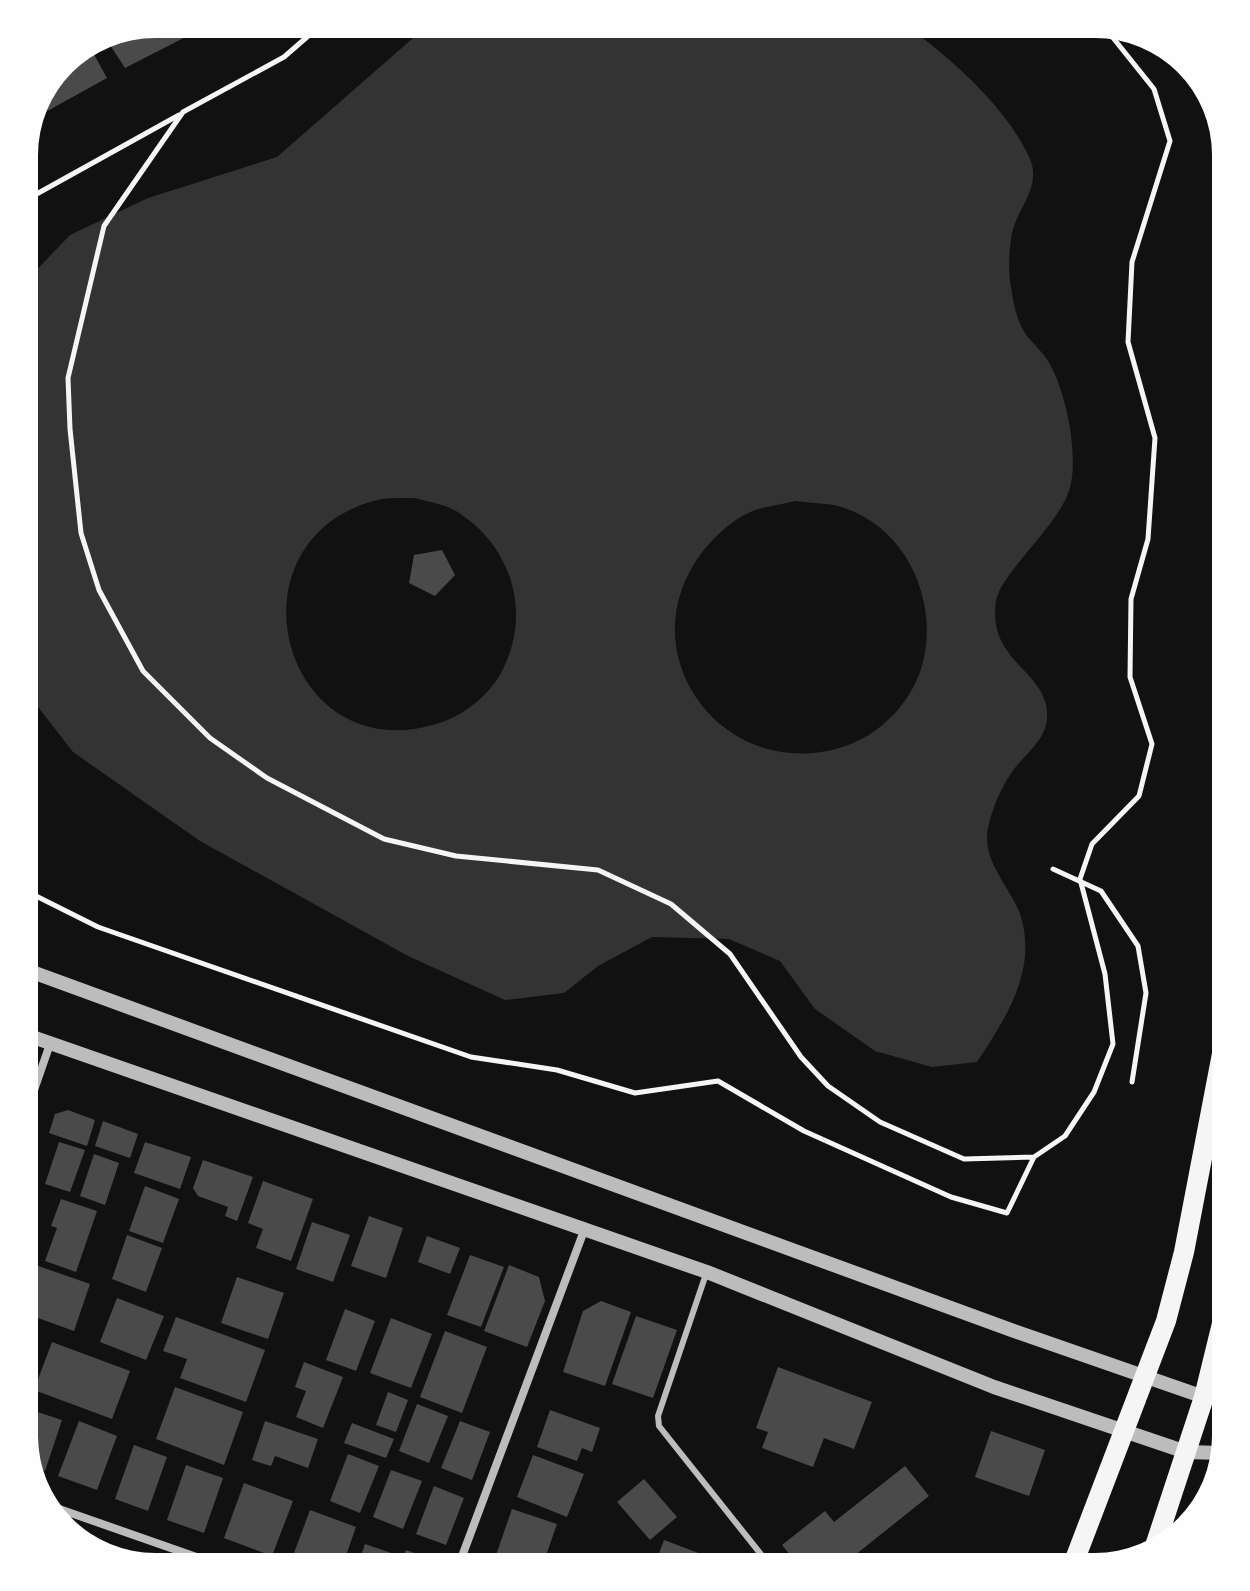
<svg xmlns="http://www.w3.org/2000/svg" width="1250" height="1591" viewBox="0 0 1250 1591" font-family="'Space Grotesk',sans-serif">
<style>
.water{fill:#333;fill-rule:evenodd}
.building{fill:#4a4a4a}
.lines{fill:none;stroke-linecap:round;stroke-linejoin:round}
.path{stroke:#f5f5f5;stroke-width:5}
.service{stroke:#bcbcbc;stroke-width:6}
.minor{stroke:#bcbcbc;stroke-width:8}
.tertiary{stroke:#bcbcbc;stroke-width:14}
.primary{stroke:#f5f5f5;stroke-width:20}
</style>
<rect width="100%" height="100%" fill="#111"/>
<path class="water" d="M429,24H903C949,55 1008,109 1030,159C1042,187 1017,209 1012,233C1009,248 1008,273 1011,287C1013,301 1017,322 1025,333C1032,343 1042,351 1048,361C1066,390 1080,458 1069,491C1057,527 1000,574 996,601C987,661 1045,670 1047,712C1049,739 1025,753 1012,772C1000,789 992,809 988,828C981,862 1012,888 1021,917C1037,971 1006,1018 977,1062L932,1067L875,1051L815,1009L780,961L729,939L652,937L598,966L564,993L505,1000L408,956L200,841L73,752L24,689V283L70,235L148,198L277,157ZM415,498C428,502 444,504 456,511C511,545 532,611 503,669C490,696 462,717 433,725C282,767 224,544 373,501C386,497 402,498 415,498ZM796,501C810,503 825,503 838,506C907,525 940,602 922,666C912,700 884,731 851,744C730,791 622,656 703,551C716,535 734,518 755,510C768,506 783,504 796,501Z"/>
<path class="building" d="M155,24H211L125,68L108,42Z
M1056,24H1082L1081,31L1062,35Z
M91,49L107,78L42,114L68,57Z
M442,550L455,575L435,596L409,583L414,555Z
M68,1110L95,1120L87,1146L49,1133L55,1114Z
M103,1121L138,1134L130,1158L95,1146Z
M59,1142L85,1150L70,1192L45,1184Z
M145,1142L191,1157L180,1189L134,1173Z
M94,1154L119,1163L105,1205L80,1196Z
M203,1160L253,1177L237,1221L225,1216L228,1207L198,1196L193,1188Z
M263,1181L313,1199L291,1261L256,1248L263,1229L248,1223Z
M145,1186L179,1199L163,1243L129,1231Z
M61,1199L97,1211L76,1272L45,1261L57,1228L51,1226Z
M369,1216L403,1228L386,1278L351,1266Z
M312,1222L350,1235L333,1282L296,1269Z
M127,1235L162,1248L146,1292L112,1279Z
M427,1236L460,1248L450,1274L418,1262Z
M470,1255L504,1267L481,1327L447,1315Z
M24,1261L90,1284L74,1331L24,1313Z
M509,1265L539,1277L545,1301L527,1347L484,1331Z
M237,1277L284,1293L268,1339L221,1323Z
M117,1298L164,1316L146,1360L100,1342Z
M601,1301L631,1312L605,1386L563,1372L583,1311Z
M345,1309L375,1321L356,1371L326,1360Z
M636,1316L677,1330L653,1398L612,1384Z
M176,1317L265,1350L246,1402L180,1378L187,1359L163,1351Z
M391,1318L432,1334L411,1388L370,1373Z
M24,1330L37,1335L24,1368Z
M445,1331L487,1347L462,1413L420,1397Z
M52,1342L130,1371L112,1419L34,1390Z
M304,1362L343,1377L323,1428L296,1417L306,1391L295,1387Z
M778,1367L872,1402L854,1449L824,1438L813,1467L762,1448L768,1432L756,1428Z
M175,1387L243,1412L224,1465L156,1439Z
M388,1392L408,1400L396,1432L376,1425Z
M417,1404L448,1416L429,1463L399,1451Z
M28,1409L62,1420L45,1471L34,1467L24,1436Z
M550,1410L600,1428L592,1452L582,1448L577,1461L537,1447Z
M79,1421L117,1436L97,1490L58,1476Z
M265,1421L318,1439L308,1468L275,1456L271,1466L252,1460Z
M460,1421L490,1432L472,1480L441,1468Z
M352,1423L394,1439L386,1458L344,1443Z
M991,1431L1045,1450L1029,1496L975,1477Z
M134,1445L167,1457L148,1511L115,1499Z
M348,1454L379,1466L360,1513L330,1501Z
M533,1455L584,1474L567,1517L517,1497Z
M186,1465L223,1478L204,1533L167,1520Z
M905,1466L929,1496L840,1567H800L782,1545L825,1511L834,1522Z
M391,1470L422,1481L403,1529L373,1517Z
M644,1479L677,1517L650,1540L617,1502Z
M244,1483L293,1501L272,1556L224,1538Z
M434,1486L464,1498L446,1545L416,1534Z
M512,1509L557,1524L542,1567H528L496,1555Z
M310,1510L356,1527L342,1567H307L291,1561Z
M664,1540L709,1557L706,1567H654Z
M365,1544L403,1557L406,1550L446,1564L357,1567Z"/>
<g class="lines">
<path class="path" d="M322,24L284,57L183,112L104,226L68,378L70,429L81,533L99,590L143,671L210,738L267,778L384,839L456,856L598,870L671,904L730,954L801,1057L828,1086L880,1122L964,1159L1034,1157L1065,1136L1094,1092L1113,1044L1105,974L1080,879L1092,844L1139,796L1152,744L1130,677L1131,599L1148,539L1155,438L1128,342L1132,262L1170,141L1154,89L1102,24
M24,201L179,115
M1053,869L1101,891L1138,946L1146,993L1132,1082
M24,890L98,927L471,1057L557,1070L635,1093L718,1081L804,1131L951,1197L1007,1213L1034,1157"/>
<path class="service" d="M706,1274L658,1416L659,1426L771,1567"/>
<path class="minor" d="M24,1119L50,1044
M45,1504L225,1567
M458,1567L585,1228"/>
<path class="tertiary" d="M24,969L1014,1331L1204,1397H1226
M24,1034L707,1272L994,1387L1186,1452L1222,1453"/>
<path class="primary" d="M1154,1549L1204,1397L1226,1307
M1072,1567L1166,1321L1184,1252L1226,1033"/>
</g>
<path d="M0 0H1250V1591H0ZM155 38H1095A117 117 0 0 1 1212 155V1436A117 117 0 0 1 1095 1553H155A117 117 0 0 1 38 1436V155A117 117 0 0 1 155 38Z" fill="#fefefe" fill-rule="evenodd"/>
</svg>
